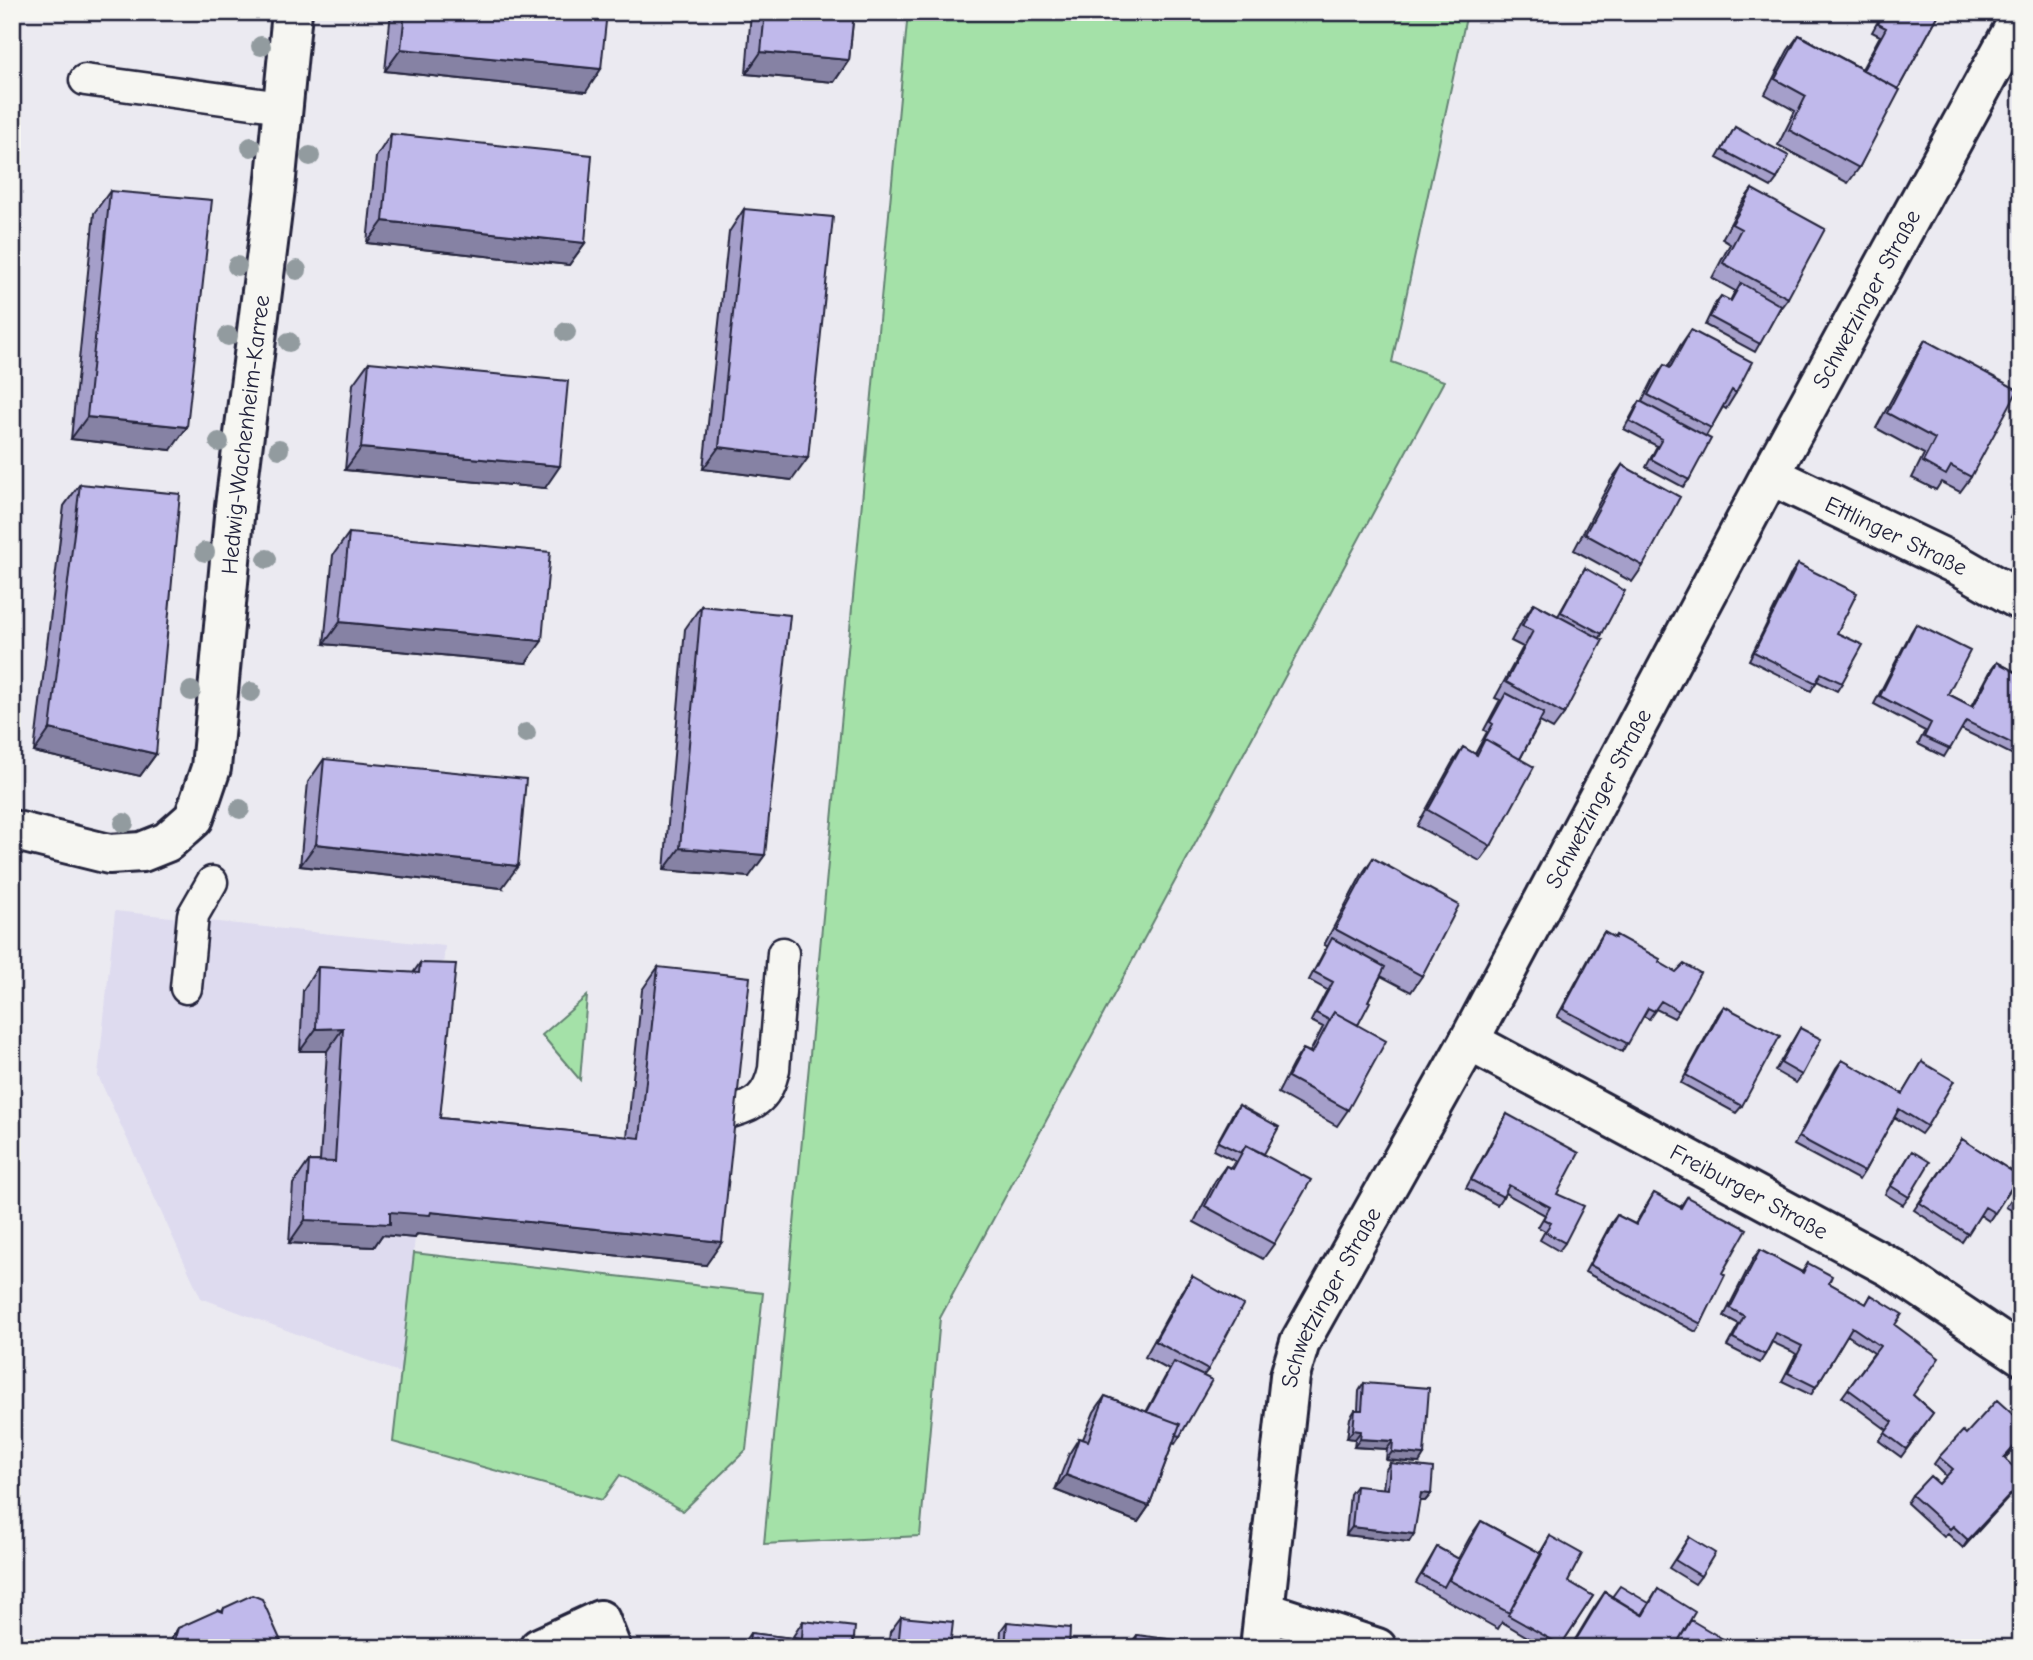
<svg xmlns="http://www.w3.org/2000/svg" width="2033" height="1660" viewBox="0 0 2033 1660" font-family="'Comic Neue',sans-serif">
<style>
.built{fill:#dedbef}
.green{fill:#a4e1a8;stroke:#638272;stroke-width:2}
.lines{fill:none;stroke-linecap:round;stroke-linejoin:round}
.service-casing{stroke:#22223b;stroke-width:35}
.minor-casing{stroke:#22223b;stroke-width:44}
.service{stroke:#f6f6f2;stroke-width:30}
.minor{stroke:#f6f6f2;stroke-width:38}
.tree{fill:#929b9f}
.wall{fill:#a59fca;stroke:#22223b;stroke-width:2}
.shaded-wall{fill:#8682a4;stroke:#22223b;stroke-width:2}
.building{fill:#c0b9eb;stroke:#22223b;stroke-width:2}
.labels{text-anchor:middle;stroke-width:5;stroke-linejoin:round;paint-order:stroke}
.street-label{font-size:23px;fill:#22223b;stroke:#f6f6f2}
</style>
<rect width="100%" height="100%" fill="#ebeaf1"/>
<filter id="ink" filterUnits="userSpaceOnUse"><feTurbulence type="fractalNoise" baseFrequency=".0143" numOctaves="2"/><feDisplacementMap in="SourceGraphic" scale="14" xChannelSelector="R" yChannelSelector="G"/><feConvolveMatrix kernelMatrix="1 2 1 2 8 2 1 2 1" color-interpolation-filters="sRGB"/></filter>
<g filter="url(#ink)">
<path class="built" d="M115,911L445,946L401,1373L201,1298L98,1076Z"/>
<path class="green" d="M908,12H1471L1465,22L1392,362L1444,381L940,1318L920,1536L764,1544Z
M587,996L580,1080L542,1035Z
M414,1253L763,1293L746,1450L683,1511L620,1475L602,1500L393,1442Z"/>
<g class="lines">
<g class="service-casing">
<path id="service" d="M85,80L282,107
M186,988L193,915L212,882
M731,1112C757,1105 768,1096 774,1069L783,953"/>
</g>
<g class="minor-casing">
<g id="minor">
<path id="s1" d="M1770,475L1962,567L2021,601"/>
<path id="s2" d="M12,830L109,854L142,852L167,842L194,818L211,768L235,506L275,188L292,12"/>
<path id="s3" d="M1469,1041L1890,1267L2021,1355"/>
<path d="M1264,1611L1377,1648"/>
<path d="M539,1648L600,1620L611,1648"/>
<path id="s4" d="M1260,1648L1290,1376L1300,1342L1469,1041L1770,475L2021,15"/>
</g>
</g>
<use href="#service" class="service"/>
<use href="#minor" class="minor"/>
</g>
<g class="tree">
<circle cx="261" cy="46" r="10"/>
<circle cx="251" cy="147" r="10"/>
<circle cx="310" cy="156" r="10"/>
<circle cx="237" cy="266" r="10"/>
<circle cx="297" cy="270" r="10"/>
<circle cx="566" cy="332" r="10"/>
<circle cx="228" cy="336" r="10"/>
<circle cx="289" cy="342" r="10"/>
<circle cx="219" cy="442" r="10"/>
<circle cx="279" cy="449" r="10"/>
<circle cx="205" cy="552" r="10"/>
<circle cx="267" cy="559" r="10"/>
<circle cx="191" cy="691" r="10"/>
<circle cx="251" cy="692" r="10"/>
<circle cx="526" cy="733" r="10"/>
<circle cx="240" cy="809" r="10"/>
<circle cx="124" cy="823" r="10"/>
</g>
<path class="wall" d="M391,12H607L586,92L385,71Z
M751,12H854L849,60L834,82L746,74Z
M1883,12H1940L1898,89L1859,168L1848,183L1778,145L1795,111L1765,94L1788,50L1799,35L1862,69L1880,36L1872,32Z
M1735,127L1777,179L1771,187L1717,158Z
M391,134L585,243L569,265L367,243L376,157Z
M1752,189L1788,298L1777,313L1755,352L1705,325L1715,304L1721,296L1730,301L1735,291L1712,278L1730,244L1722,239L1741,204Z
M110,191L171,450L71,439L94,213Z
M744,209L792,480L703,469L729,232Z
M1691,330L1736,393L1726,409L1723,407L1706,436L1689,480L1683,487L1646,467L1657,446L1624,429L1635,409L1640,401L1642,402L1653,380L1664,365L1668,367L1680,346Z
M1925,340L1971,477L1960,492L1941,482L1936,490L1912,478L1924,454L1876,428L1915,356Z
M369,362L545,488L345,470L353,384Z
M1622,465L1643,566L1632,582L1574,550L1611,480Z
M80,484L156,754L140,776L34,752L64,506Z
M2021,499V523L2010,518Z
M349,533L526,663L324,644L333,555Z
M1798,564L1837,633L1842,683L1837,691L1817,681L1811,691L1749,660L1792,572Z
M1585,568L1602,634L1564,714L1553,729L1540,722L1520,759L1491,846L1480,861L1417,826L1452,763L1463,747L1475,754L1487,732L1484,730L1500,700L1495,698L1523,647L1511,641L1523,619L1534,603L1558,616Z
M701,606L749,877L664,870L685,629Z
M1916,624L1948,694L1972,706L1991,670L1997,662L2021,675V759L1961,729L1944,757L1918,744L1925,731L1874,704L1911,632Z
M324,759L502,888L300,866L308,782Z
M1373,858L1422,976L1411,992L1381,976L1368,1001L1358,1025L1348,1110L1337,1126L1278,1093L1293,1064L1303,1049L1310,1052L1323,1027L1311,1021L1327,990L1309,980L1327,946L1324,945L1362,874Z
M1604,932L1614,938L1616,935L1659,962L1679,1011L1674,1018L1656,1009L1649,1019L1643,1016L1622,1052L1557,1017L1599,940Z
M420,963L440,1118L627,1137L642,990L658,967L706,1265L417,1234L415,1238L382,1235L374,1247L289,1243L293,1184L309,1161H320L327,1051H300L303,990L318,967L413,973Z
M1724,1006L1742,1106L1736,1113L1681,1083L1718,1014Z
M1800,1028L1802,1075L1796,1083L1775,1071Z
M1842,1060L1903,1094L1922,1062L1927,1126L1921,1134L1894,1117L1864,1172L1859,1180L1794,1145L1836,1068Z
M1239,1105L1264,1154L1274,1244L1263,1259L1194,1222L1215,1181L1226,1166L1231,1168L1235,1161L1213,1150L1233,1113Z
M1507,1114L1557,1194L1565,1243L1559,1251L1540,1240L1545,1231L1538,1227L1545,1215L1505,1193L1497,1205L1466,1188L1502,1122Z
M1962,1139L2019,1176L1989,1221L1980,1215L1962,1242L1914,1210Z
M1912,1151L1909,1197L1903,1205L1885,1194Z
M2021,1184V1216L2006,1207Z
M1654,1193L1680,1207L1687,1197L1722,1273L1701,1324L1696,1332L1585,1272L1611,1223L1617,1215L1635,1224Z
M1760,1250L1802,1272L1808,1263L1829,1283L1866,1304L1871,1295L1895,1325L1913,1395L1933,1413L1901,1457L1879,1441L1887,1430L1842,1397L1874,1353L1847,1335L1811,1395L1782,1381L1796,1354L1791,1351L1772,1342L1765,1355L1760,1363L1727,1346L1739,1324L1724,1316L1754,1257Z
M1192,1276L1208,1370L1203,1376L1180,1436L1175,1444L1173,1443L1149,1506L1138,1522L1055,1490L1069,1454L1079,1438L1083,1439L1094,1412L1105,1396L1146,1412L1169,1370L1145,1357L1181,1292Z
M1364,1383L1419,1463L1386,1460L1387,1449L1354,1447L1355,1439L1347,1438L1350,1418L1355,1410H1358L1359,1391Z
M1939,1457L2004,1459L2021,1474L1963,1548L1948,1534L1944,1537L1907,1503L1912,1495L1939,1484L1946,1476L1934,1464Z
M1390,1463L1431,1494L1425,1501H1419L1409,1542L1346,1535L1350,1494L1356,1486L1383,1489L1385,1471Z
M1481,1521L1540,1553L1550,1536L1568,1581L1593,1596L1559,1648H1546L1502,1622L1498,1629L1416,1583L1437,1547L1458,1559L1470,1537Z
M1689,1537L1701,1576L1695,1584L1669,1568Z
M1658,1589L1691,1620L1718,1648H1570L1594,1608L1605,1592L1612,1597L1649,1603Z
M224,1608L284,1648H170L169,1646L173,1636L178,1628L222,1612Z
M901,1617L950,1648H888L890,1632Z
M803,1621L853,1648H740L750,1633L792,1638Z
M1007,1622L1069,1648H1000L1001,1630Z
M1137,1635L1199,1648H1131V1643Z"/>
<path class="shaded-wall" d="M401,49L601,69L586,92L385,71Z
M761,52L849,60L834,82L746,74Z
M383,221L585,243L569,265L367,243Z
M87,417L187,427L171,450L71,439Z
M719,447L808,458L792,480L703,469Z
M361,448L560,466L545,488L345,470Z
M340,622L542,641L526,663L324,644Z
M50,729L156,754L140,776L34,752Z
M316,844L518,866L502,888L300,866Z
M680,848L765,855L749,877L664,870Z
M343,1028L327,1051H300L316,1029Z
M390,1212H431L722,1242L706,1265L417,1234L415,1238L382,1235L374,1247L289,1243L305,1220Z
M1353,1430L1361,1431L1355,1439L1347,1438Z
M1360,1439L1393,1441L1387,1449L1354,1447Z
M2021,1439V1441L1998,1466L2004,1458Z
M1392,1452L1424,1455L1419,1463L1386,1460Z
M1066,1475L1149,1506L1138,1522L1055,1490Z
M2021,1483V1484L1963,1548L1968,1540Z
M1421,1493L1431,1494L1425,1501H1415Z
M1352,1527L1414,1534L1409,1542L1346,1535Z"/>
<path class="building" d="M405,12H607L601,69L401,49Z
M765,12H854L849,60L761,52Z
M1884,12H1940L1898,89L1863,70L1886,28L1878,24Z
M1799,35L1900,90L1859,168L1789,130L1806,96L1775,79Z
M1735,127L1789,156L1777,179L1722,150Z
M391,134L592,155L585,243L383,221Z
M1752,189L1825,229L1788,298L1723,263L1741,229L1732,224Z
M110,191L212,200L187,427L87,417Z
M744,209L833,217L808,458L719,447Z
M1741,283L1781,306L1760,344L1710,317L1721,296L1731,301Z
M1691,330L1752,362L1736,393L1732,390L1711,428L1648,395L1664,365L1670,368Z
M1925,340L2018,390L1971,477L1951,466L1946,475L1923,462L1935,439L1887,413Z
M369,362L568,381L560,466L361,448Z
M1640,401L1711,439L1689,480L1651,459L1662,439L1630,421Z
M1622,465L1680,497L1643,566L1585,534Z
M80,484L180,494L156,754L50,729Z
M2021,501V512L2016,510Z
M349,533L550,552L542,641L340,622Z
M1798,564L1857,593L1837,633L1863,645L1842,683L1821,673L1816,683L1754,652Z
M1585,568L1625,591L1602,634L1561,612Z
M1534,603L1603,640L1564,714L1506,682L1533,631L1522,626Z
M701,606L790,615L765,855L680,848Z
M1916,624L1970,651L1948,694L1973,707L1997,662L2021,675V748L1966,721L1950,749L1924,737L1931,723L1880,696Z
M1506,693L1544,713L1520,759L1485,739L1480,747L1493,724L1490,722Z
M1485,739L1534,767L1491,846L1428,810L1463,747L1477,755Z
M324,759L526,779L518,866L316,844Z
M1373,858L1459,905L1422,976L1335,929Z
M1604,932L1615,938L1616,935L1660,959L1659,962L1676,972L1684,964L1700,973L1679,1011L1661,1001L1654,1011L1648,1008L1628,1044L1563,1009Z
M1332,938L1385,967L1368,1001L1370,1002L1358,1025L1334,1012L1329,1020L1316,1013L1333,982L1314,972Z
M420,963L456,964L440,1118L640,1138L658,967L750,977L722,1242L431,1212L430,1215L390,1212V1224L305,1220L309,1161L335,1162L343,1028L316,1029L318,967L419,973Z
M1724,1006L1780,1036L1742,1106L1686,1075Z
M1334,1012L1386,1041L1348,1110L1288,1077L1303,1049L1312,1054Z
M1800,1028L1821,1039L1802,1075L1781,1063Z
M1842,1060L1903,1094L1922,1062L1954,1081L1927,1126L1899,1109L1864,1172L1799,1137Z
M1239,1105L1279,1127L1264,1154L1246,1145L1241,1153L1218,1142Z
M1507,1114L1579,1153L1557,1194L1584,1206L1565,1243L1545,1232L1551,1223L1543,1219L1550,1207L1509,1185L1503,1197L1471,1180Z
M1962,1139L2019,1176L1995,1213L1985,1207L1968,1234L1920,1203Z
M1246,1145L1311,1180L1274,1244L1205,1206L1226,1166L1233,1169Z
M1912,1151L1930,1162L1909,1197L1891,1186Z
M2021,1185V1205L2012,1199Z
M1654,1193L1681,1208L1687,1197L1747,1229L1722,1273L1725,1275L1701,1324L1590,1265L1617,1215L1636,1225Z
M1760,1250L1803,1273L1808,1263L1832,1276L1829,1283L1866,1304L1871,1295L1902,1314L1895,1325L1939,1358L1913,1395L1933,1413L1906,1449L1885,1433L1893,1422L1848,1389L1880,1346L1852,1327L1816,1387L1788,1373L1802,1346L1776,1333L1765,1355L1733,1338L1744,1316L1730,1308Z
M1192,1276L1243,1305L1208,1370L1155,1341Z
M1174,1362L1212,1380L1180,1436L1176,1435L1180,1424L1147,1412Z
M1364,1383L1429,1388L1424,1455L1392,1452L1393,1441L1360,1439L1361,1431L1353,1430L1355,1410H1362Z
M1105,1396L1180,1424L1149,1506L1066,1475L1079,1438L1088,1441Z
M1997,1400L2021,1422V1439L2004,1458L2021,1474V1483L1968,1540L1953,1526L1950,1529L1912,1495L1930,1476L1939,1484L1953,1469L1939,1457L1963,1431L1966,1434Z
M1390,1463L1433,1468L1431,1494L1421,1493L1414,1534L1352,1527L1356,1486L1388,1489Z
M1481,1521L1542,1554L1509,1613L1449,1580Z
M1550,1536L1582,1554L1568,1581L1593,1596L1561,1645L1508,1615Z
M1689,1537L1715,1553L1701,1576L1675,1560Z
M1437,1547L1459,1559L1444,1587L1422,1575Z
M1620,1586L1649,1603L1642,1615L1612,1597Z
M1658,1589L1695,1612L1674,1648H1582L1574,1643L1605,1592L1643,1615Z
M252,1595L262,1599L284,1648H179L175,1638L178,1628L218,1610L223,1612L224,1608Z
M901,1617L953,1622L950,1648H898Z
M1691,1620L1723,1639L1718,1648H1674Z
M803,1621L855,1627L853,1648H749L750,1633L802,1639Z
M1007,1622L1070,1628L1069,1648H1005Z
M1137,1635L1199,1643V1648H1135Z
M1756,1638L1769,1648H1749Z
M703,1644L737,1648H702Z"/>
</g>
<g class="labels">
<g class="street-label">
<text dy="8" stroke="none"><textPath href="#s4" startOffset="1496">Schwetzinger Straße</textPath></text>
<text dy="8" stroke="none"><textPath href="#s2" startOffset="584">Hedwig-Wachenheim-Karree</textPath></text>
<text dy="8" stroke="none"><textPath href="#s1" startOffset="140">Ettlinger Straße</textPath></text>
<text dy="8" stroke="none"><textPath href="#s4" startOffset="929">Schwetzinger Straße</textPath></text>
<text dy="8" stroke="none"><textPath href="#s3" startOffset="318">Freiburger Straße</textPath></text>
<text dy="8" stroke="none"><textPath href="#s4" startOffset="362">Schwetzinger Straße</textPath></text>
</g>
</g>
<rect width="2033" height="1660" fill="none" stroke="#f6f6f2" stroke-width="42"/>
<rect x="21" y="21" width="1991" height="1618" fill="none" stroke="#22223b" stroke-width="2.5" filter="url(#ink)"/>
</svg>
